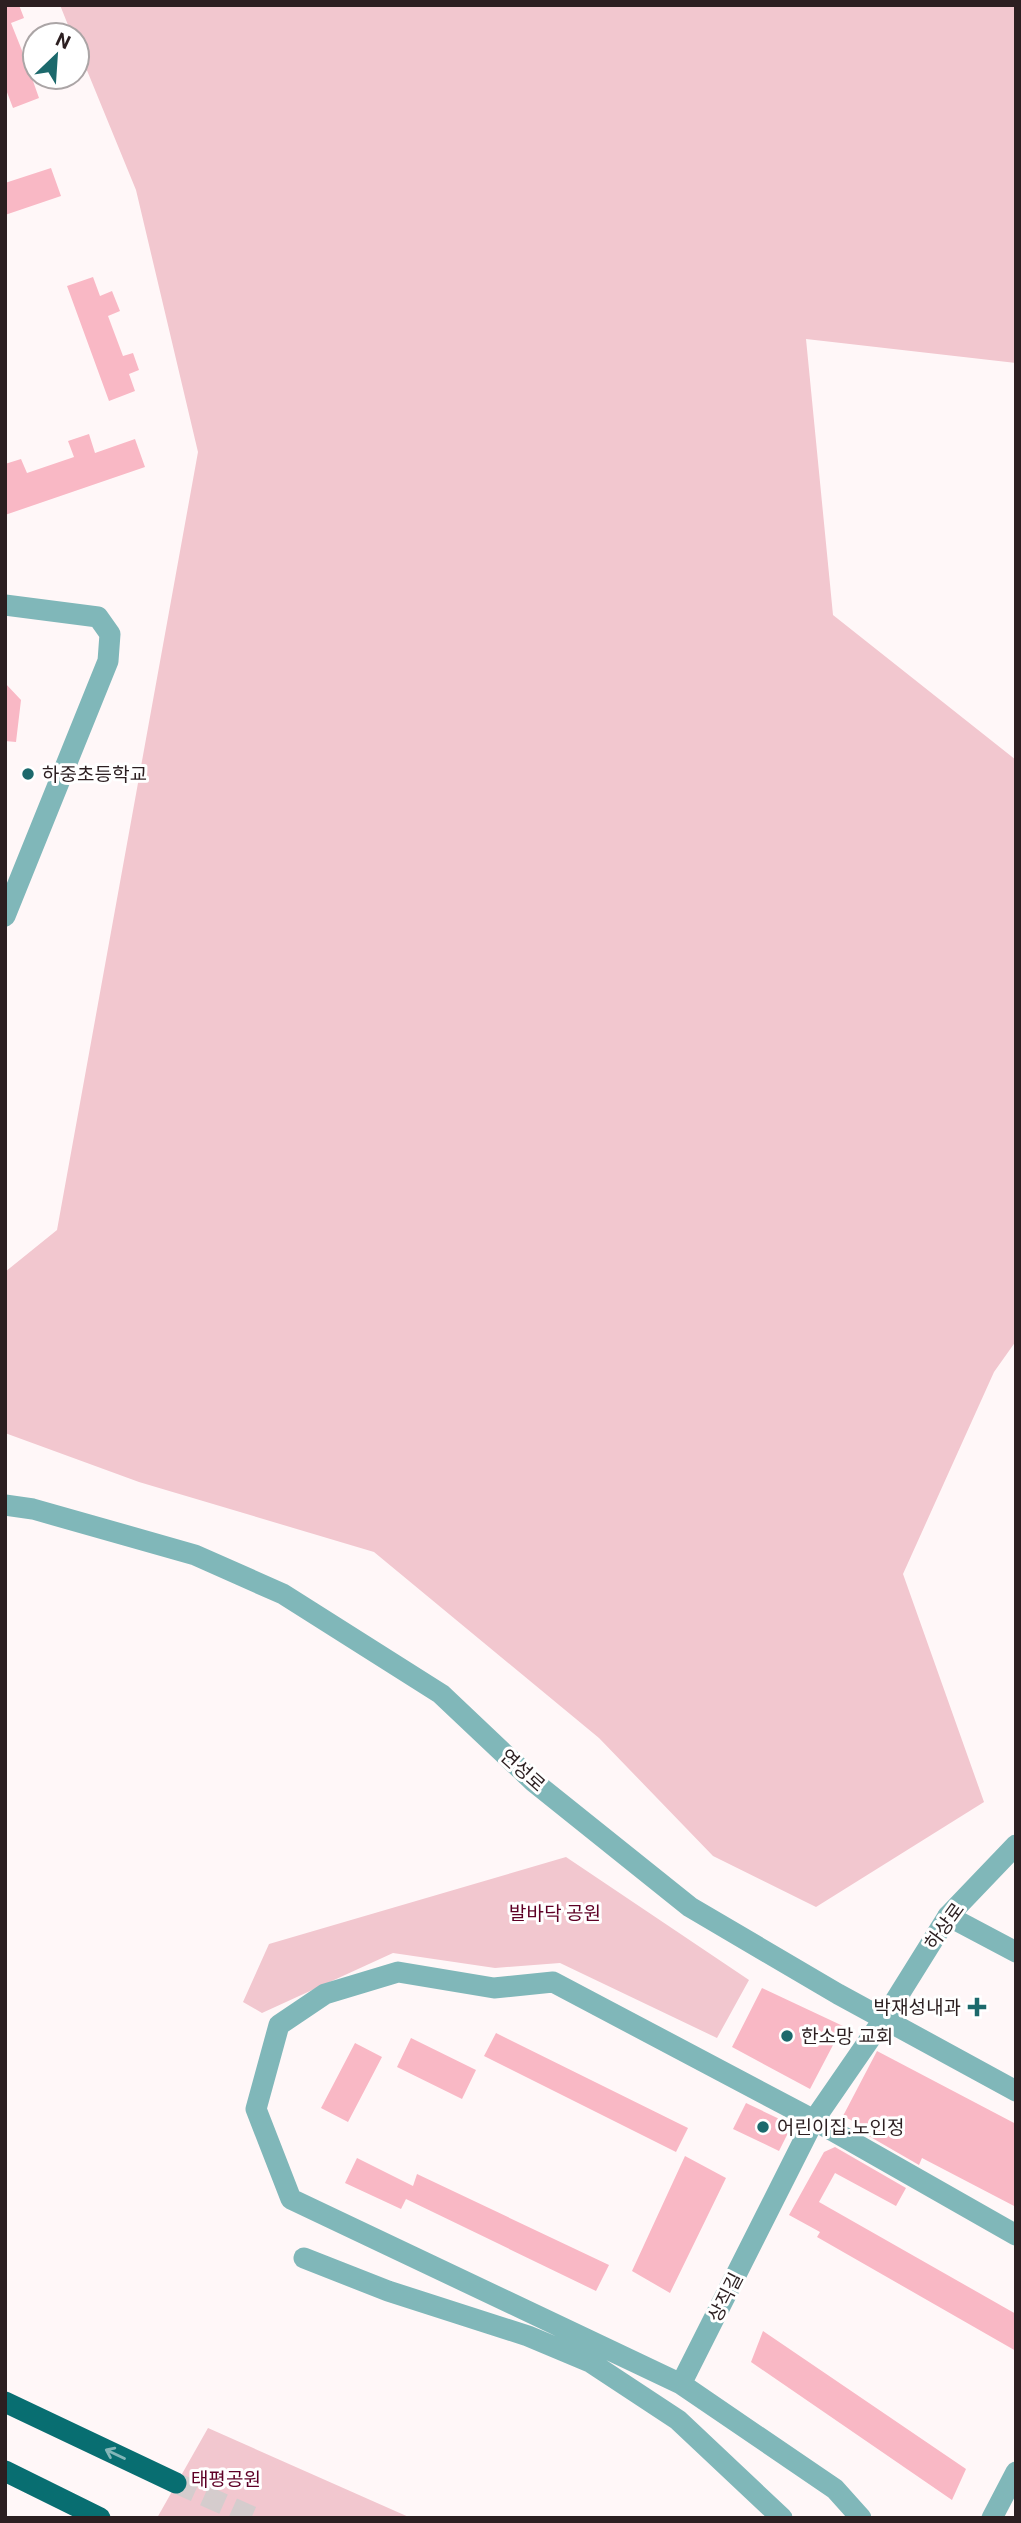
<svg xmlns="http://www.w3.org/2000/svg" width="1021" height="2523" viewBox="0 0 1021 2523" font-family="Roboto,'Noto Sans KR',sans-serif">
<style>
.green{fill:#f2c7cf}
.building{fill:#f9b8c5}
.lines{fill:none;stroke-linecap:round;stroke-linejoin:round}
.trunk-tunnel{stroke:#d5cccd;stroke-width:21;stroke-dasharray:21 10;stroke-linecap:butt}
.minor{stroke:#80b7b9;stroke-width:21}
.tertiary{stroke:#80b7b9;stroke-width:21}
.trunk{stroke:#086e71;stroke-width:21}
.oneway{stroke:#84b6b8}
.poi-dot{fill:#1c696c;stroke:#fff;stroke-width:2.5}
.labels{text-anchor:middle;stroke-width:6;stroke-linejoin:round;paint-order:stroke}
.poi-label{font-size:19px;fill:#2c1f21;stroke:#fff;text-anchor:start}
.street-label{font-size:19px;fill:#2c1f21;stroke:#fff}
.park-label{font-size:19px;fill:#5e0026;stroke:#fff}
</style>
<rect width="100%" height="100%" fill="#fff7f8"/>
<path class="green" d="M60,5H1016V363L806,339L833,615L1016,760V1341L994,1372L903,1574L984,1802L816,1907L713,1856L599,1738L374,1552L139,1482L5,1433V1272L57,1230L198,452L136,190L77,46V35H72Z
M566,1857L749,1980L717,2038L560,1963L495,1968L393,1953L262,2013L243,2002L269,1944Z
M208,2428L411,2518H157Z"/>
<path class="building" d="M5,5H19L24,18L11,23L27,63L35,60V80L33,81L39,98L13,108L5,87Z
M51,168L61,196L5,215V183Z
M93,277L100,296L112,291L120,311L108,316L123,356L133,353L139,370L129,374L135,391L109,401L67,286Z
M89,434L95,453L135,439L145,467L5,515V464L21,459L27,473L74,457L68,441Z
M5,683L21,700L16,742L5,741Z
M762,1988L843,2026L810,2089L732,2047Z
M496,2033L688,2128L676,2152L484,2056Z
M411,2038L476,2070L462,2099L397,2067Z
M355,2043L382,2057L348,2122L321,2108Z
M877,2051L1016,2124V2207L922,2158L919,2165L867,2135L874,2132L843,2116Z
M746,2103L792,2125L779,2151L733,2129Z
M835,2147L906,2188L896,2206L835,2173L819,2202L1016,2314V2351L817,2237L820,2232L789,2215L824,2152Z
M685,2156L726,2178L670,2293L632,2271Z
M357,2158L413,2186L417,2174L609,2265L596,2291L406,2199L401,2209L345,2183Z
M763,2331L966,2469L952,2500L751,2362Z"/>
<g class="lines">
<path class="trunk-tunnel" d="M176,2483L255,2518"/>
<path class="minor" d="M5,605L98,617L110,634L108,661L5,916
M948,1916L1016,1952
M304,2258L388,2291L528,2336L590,2362L678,2420L782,2518
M681,2384L814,2120L885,2017
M861,2518L835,2489L681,2384L291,2199L256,2109L279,2025L325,1994L398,1972L494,1988L553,1982L814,2120L1016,2235
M992,2518L1016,2472"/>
<path class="tertiary" d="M5,1505L33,1509L195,1555L283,1594L441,1694L534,1782L690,1907L838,1994L1016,2091
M885,2017L948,1916L1016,1845"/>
<path class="trunk" d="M5,2402L176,2483
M5,2471L100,2518"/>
</g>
<defs><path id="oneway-shaft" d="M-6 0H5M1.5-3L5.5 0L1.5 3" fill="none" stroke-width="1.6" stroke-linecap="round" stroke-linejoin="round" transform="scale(1.75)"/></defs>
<use class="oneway" href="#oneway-shaft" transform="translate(115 2454) rotate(-155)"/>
<g class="poi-dot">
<circle cx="28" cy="774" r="7"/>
<path d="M973.5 1996.5h7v7h7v7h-7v7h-7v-7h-7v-7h7z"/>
<circle cx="787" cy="2036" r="7"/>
<circle cx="763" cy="2127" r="7"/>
</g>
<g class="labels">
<g class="poi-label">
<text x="42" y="781">하중초등학교</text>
<text x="961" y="2014" text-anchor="end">박재성내과</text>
<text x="801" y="2043">한소망 교회</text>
<text x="777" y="2134">어린이집.노인정</text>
</g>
<g class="street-label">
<text transform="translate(523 1770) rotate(42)" y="7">연성로</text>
<text transform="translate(944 1926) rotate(-54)" y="7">하상로</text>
<text transform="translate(725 2297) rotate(-63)" y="7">상직길</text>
</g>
<g class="park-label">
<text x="555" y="1920">발바닥 공원</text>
<text x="226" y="2486">태평공원</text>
</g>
</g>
<rect width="1021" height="2523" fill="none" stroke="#2c1f21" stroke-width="14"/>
<g transform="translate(56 56) rotate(25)"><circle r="33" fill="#ffffff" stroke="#aba5a6" stroke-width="2"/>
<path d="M0-5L12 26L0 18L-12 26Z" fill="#1c696c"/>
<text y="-10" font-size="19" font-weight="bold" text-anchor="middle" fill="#2c1f21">N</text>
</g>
</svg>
